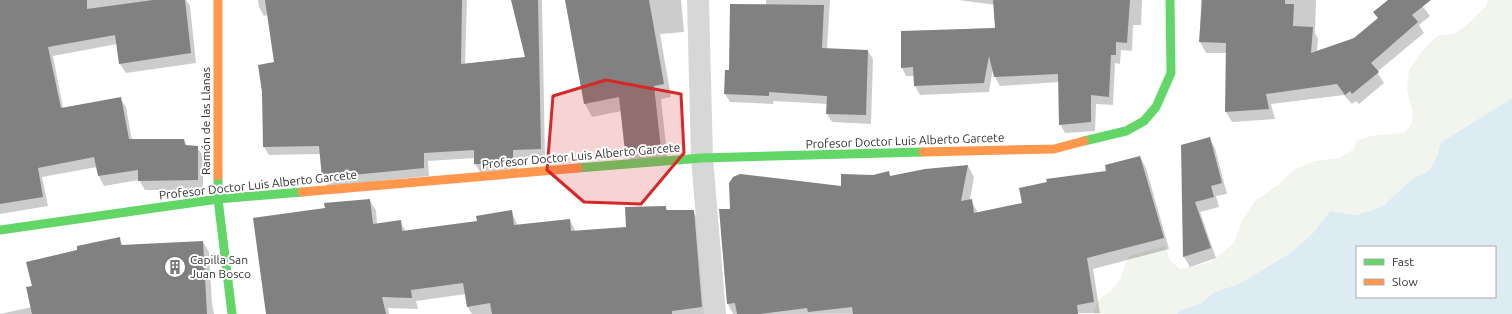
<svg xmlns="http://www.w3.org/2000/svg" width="1512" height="314" viewBox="0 0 1512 314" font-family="Ubuntu,sans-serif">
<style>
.green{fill:#f1f5ed}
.water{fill:#ddebf3;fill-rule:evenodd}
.shadow{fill:#0003}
.building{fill:#818181}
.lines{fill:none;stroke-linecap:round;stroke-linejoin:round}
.street{stroke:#d7d7d7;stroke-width:22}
.fast{stroke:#63d668;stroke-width:9}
.slow{stroke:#ff974d;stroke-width:9}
.marked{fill:#d62828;fill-opacity:0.2;stroke:#d62828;stroke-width:3;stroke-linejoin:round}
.labels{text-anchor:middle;stroke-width:4;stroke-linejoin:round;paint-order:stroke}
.street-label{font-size:12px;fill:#333;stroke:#fff}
.poi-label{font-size:12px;fill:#333;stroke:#fff;text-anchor:start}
</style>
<rect width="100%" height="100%" fill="#fff"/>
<path class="green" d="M1488,0H1512V98L1440,143L1438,154L1430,170L1412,179L1382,207L1356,215L1330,211L1313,233L1289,254L1237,285L1214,292L1202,303L1180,310L1177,314H1094C1099,290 1107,299 1116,285C1122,277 1125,265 1129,256L1165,246L1170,260L1180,269L1211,262L1234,243L1242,221L1255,201L1278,185L1292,171L1314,161L1340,158L1354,149L1356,141L1370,136L1403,133L1411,126L1413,115L1407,89L1409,70L1423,50L1437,36L1456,33L1469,23L1486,6Z"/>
<path class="water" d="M1512,98V314H1177L1180,310L1202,303L1214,292L1237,285L1289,254L1313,233L1330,211L1356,215L1382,207L1412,179L1430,170L1438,154L1440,143ZM1357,247H1495V297H1357Z"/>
<path class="shadow" d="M0,0H186L190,6L196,63L126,73L120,64L117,44L53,56L63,108L120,98L126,107L132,140H184L188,147H197L203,156V190H145L139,180L104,186L99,176L97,167L42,177L48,206L0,214Z
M258,0H467L465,64L526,58L513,0H542L545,157L517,158V170L480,172L475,164V158L428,161L429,176L328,186L323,177L321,154L269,155L264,147L275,63L268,15L264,16L259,7Z
M566,0H681L684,32L660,34L671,97L661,99L668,162L634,165L626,152L622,111L592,117L585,104Z
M766,0H830L827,49L868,51L873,59L871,124L832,122L827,114L828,104L774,101L773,104L730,102L725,94L730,71L766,5Z
M958,0H1142L1141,25H1133L1132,51L1121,50L1120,64L1115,63L1113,105L1096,104L1095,131L1065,133L1060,124L1059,82L1000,86L995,77L993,68L989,92L920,95L915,86L914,76H906L902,68V32L1057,25L1058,13Z
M1201,0H1316L1315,33L1318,39L1317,51L1354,39L1379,19L1389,0H1418L1430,16L1419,25L1424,33L1377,72L1384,83L1359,104L1356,101L1352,104L1344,95L1271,104L1275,119L1232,122L1226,112L1227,53H1206L1200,42Z
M1209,138L1215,148L1227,194L1216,196L1219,207L1200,212L1216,258L1190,267L1184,257L1182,145Z
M1140,157L1146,168L1169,249L1093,269L1100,313L733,314L728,304L720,210H731L842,187L888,172L891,177L968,166L974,177L970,200H971L978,213L1023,204L1108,172Z
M369,200L376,210L377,224L400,221L406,232L479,222L511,211L518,226L570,220L576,232L627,228L666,207L668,211H693L699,222L707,314H472L467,306L466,294L416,301L418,309L388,308L389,314H266L326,209Z
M119,238L123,246L203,242L209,252L212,304L214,314H0L32,307L33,287L79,250Z"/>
<path class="building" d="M0,0H87V9L153,0H185L191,53L119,64L115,35L48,47L61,108L121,97L129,139H184L185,145L198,146V180L138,181V170L98,176L94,157L38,168L43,197L0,204Z
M265,0H462L461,64L525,57L511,0H538L541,149L513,150V161L487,164H474V150L424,153V168L322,178L319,146L263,147L262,92L258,65L274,62Z
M565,0H649L664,84L654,86L661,149L625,152L619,97L584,104Z
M993,0H1130L1127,43L1116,42V55H1111L1109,97L1091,95V122L1059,125L1058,74L994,77L989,56L984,83L914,86L913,67L901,68V31L995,28Z
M1202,0H1285V4H1294L1293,26L1313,27L1311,53L1354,38L1378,18L1373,12L1388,0H1431L1412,15L1418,22L1371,63L1379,72L1352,94L1350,91L1345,95L1337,84L1266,94L1269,109L1225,112L1226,43L1199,42Z
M730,4L824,5L822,48L868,50L866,115L826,114L827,96L769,92V96L724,94L725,70H729Z
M1210,137L1222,183L1211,186L1214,197L1195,202L1211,248L1183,257L1181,145Z
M1140,156L1164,238L1087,258L1094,302L1077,305L1078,314H853L852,307L808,312L807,308L761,314H737L735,303L727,304L719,209H730L729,183L733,177L740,174L841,186V174L873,175L889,171L890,176L925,169L968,165L961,201L972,199L974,213L1022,203L1019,188L1047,182L1046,179L1106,171L1105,165Z
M370,199L373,224L401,220L402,231L477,221L476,216L512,210L514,225L570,219L571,231L626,227L625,207L666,206V210H694L702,307L672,311V314H492L490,303L467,307L463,283L411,290L412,298L382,297L386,314H266L253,218L325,208L324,203Z
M120,237L121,245L203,241L207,314H32L26,287L32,286L26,262L77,250V246Z"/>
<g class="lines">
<path class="street" d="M698,0L702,158L715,314"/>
<path class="fast" d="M1084,141L1126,131L1144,121L1156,107L1171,73L1170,0
M578,168L702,158L923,152
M218,176V199L232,314
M0,230L218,199L302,192"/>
<path class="slow" d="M218,0V176
M923,152L1054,149L1084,141
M302,192L578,168"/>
</g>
<path class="marked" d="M606,80L681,94L684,153L641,204L584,202L547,170L553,96Z"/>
<defs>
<g id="building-ring" transform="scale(1.15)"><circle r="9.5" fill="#fff" stroke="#7a7a7a" stroke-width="1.5"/><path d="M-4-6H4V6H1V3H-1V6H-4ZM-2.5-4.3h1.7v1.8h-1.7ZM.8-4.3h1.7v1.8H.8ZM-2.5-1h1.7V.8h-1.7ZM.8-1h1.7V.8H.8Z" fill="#7a7a7a"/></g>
</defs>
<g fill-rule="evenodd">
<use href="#building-ring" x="175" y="267"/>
</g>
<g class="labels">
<g class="street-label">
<text transform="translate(206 121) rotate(-90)" y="4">Ramón de las Llanas</text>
<text transform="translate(905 141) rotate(-2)" y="4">Profesor Doctor Luis Alberto Garcete</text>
<text transform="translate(581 156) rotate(-5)" y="4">Profesor Doctor Luis Alberto Garcete</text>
<text transform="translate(258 185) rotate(-6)" y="4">Profesor Doctor Luis Alberto Garcete</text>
</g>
<g class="poi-label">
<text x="190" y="264">Capilla San<tspan x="190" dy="14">Juan Bosco</tspan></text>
</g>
</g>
<rect x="1356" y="246" width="140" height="52" fill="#ffffff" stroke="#adadad"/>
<rect x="1364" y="259" width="20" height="6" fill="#63d668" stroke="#adadad"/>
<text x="1392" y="266" font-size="12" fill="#333333">Fast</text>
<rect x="1364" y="279" width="20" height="6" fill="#ff974d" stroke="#adadad"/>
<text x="1392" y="286" font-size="12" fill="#333333">Slow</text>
</svg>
